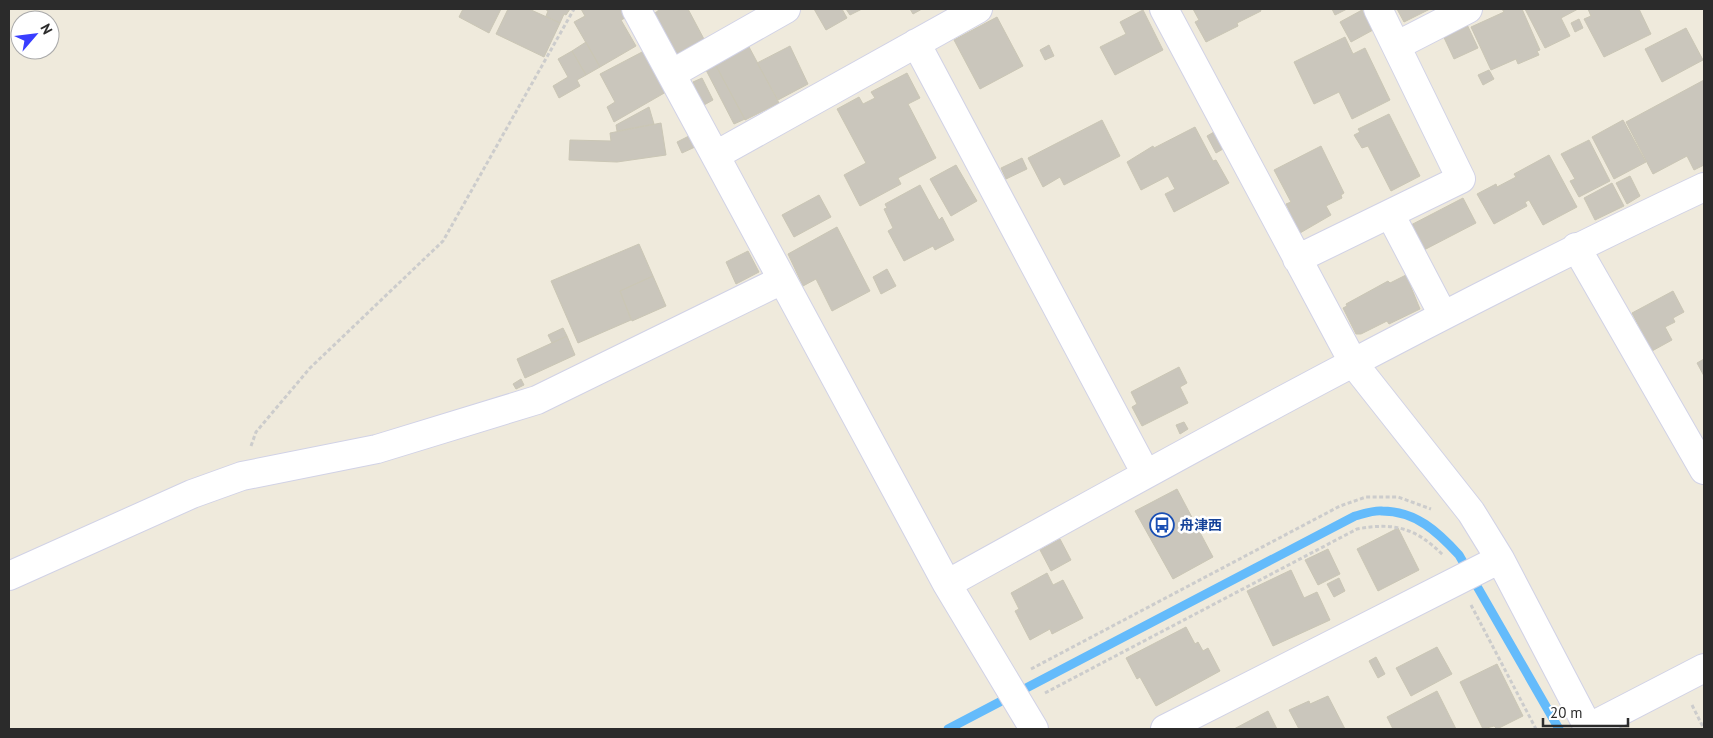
<svg xmlns="http://www.w3.org/2000/svg" width="1713" height="738" viewBox="0 0 1713 738" font-family="'PT Sans','Noto Sans JP',sans-serif">
<style>
.lines{fill:none;stroke-linecap:round;stroke-linejoin:round}
.stream{stroke:#64bbfb;stroke-width:9}
.building{fill:#cac6bc;stroke:#cac6b5}
.minor-casing{stroke:#d1d2e6;stroke-width:30}
.path{stroke:#ccc;stroke-width:3;stroke-dasharray:4 2.5;stroke-linecap:butt}
.minor{stroke:#fff;stroke-width:28}
.labels{text-anchor:middle;stroke-width:5;stroke-linejoin:round;paint-order:stroke}
.transit-label{font-size:14px;font-weight:bold;fill:#164399;stroke:#fff;text-anchor:start}
</style>
<rect width="100%" height="100%" fill="#efeadc"/>
<g class="lines">
<path class="stream" d="M948,729L1355,516C1363,514 1374,510 1382,511C1416,511 1438,532 1459,555L1559,729"/>
</g>
<path class="building" d="M463,9H501L489,33L459,17Z
M508,9H529L560,23L544,57L496,34Z
M545,9H570L566,15L564,14L560,23L546,16L548,11Z
M581,9H620L625,18L621,20L636,46L600,67L574,22L585,16Z
M660,9H688L705,41L678,57L654,14Z
M814,9H842L847,18L826,30Z
M846,9H862L850,15Z
M910,9H922L913,14Z
M1193,9H1260L1261,11L1237,23L1238,26L1206,42L1195,22L1199,20Z
M1332,9H1347L1335,15Z
M1397,9H1430L1404,22Z
M1502,9H1522L1540,50L1537,51L1539,55L1518,64L1516,59L1491,70L1471,27L1504,12Z
M1525,9H1578L1561,18L1570,36L1545,48Z
M1588,9H1639L1651,34L1604,57L1584,19L1591,16Z
M1143,10L1163,50L1115,75L1100,47L1126,34L1120,22Z
M1362,10L1373,30L1351,42L1340,22Z
M997,17L1023,66L980,89L954,40Z
M1464,18L1478,48L1454,59L1440,29Z
M1579,19L1583,28L1575,32L1571,23Z
M1686,28L1703,60L1662,82L1645,49Z
M1345,37L1353,54L1365,48L1390,100L1352,119L1339,92L1314,104L1294,62Z
M586,42L600,67L586,75L572,51Z
M748,45L779,103L745,120L714,62Z
M1049,45L1054,56L1045,60L1040,50Z
M790,46L808,84L778,100L757,63Z
M572,51L586,75L577,80L580,86L559,98L553,86L568,77L558,59Z
M644,51L666,92L614,122L607,107L615,102L600,74Z
M715,64L745,119L734,124L706,70Z
M1489,70L1494,79L1483,85L1478,75Z
M907,73L920,98L908,104L936,158L898,178L901,184L860,206L844,175L866,163L837,109L859,97L863,104L875,98L871,92Z
M702,78L713,100L704,105L693,82Z
M1704,80V165L1694,170L1687,156L1653,174L1626,122Z
M649,107L654,124L617,131L616,125Z
M1389,114L1420,176L1391,191L1368,146L1362,148L1354,135L1360,132L1358,129Z
M1102,120L1120,156L1064,185L1060,177L1043,187L1028,158Z
M1623,120L1646,162L1614,179L1592,137Z
M661,123L666,155L617,162L569,160L570,140L611,141L610,133Z
M1195,127L1213,161L1216,160L1229,183L1174,212L1165,194L1175,189L1168,176L1141,190L1127,162L1153,146L1154,148Z
M1214,132L1223,149L1216,153L1207,136Z
M689,136L695,147L682,153L677,142Z
M1589,140L1610,181L1579,197L1570,181L1575,179L1561,154Z
M1321,146L1344,193L1341,195L1342,198L1326,206L1331,215L1300,233L1286,204L1291,202L1274,170Z
M1549,155L1577,207L1543,225L1529,200L1525,202L1527,206L1494,224L1477,194L1496,184L1497,187L1516,177L1514,174Z
M1022,158L1027,169L1006,179L1001,168Z
M956,165L977,201L951,216L930,179Z
M1630,176L1640,196L1627,204L1616,183Z
M1612,183L1624,206L1595,220L1584,198Z
M920,185L939,220L942,217L954,240L935,250L933,246L904,261L888,231L893,228L884,209L887,208L885,204Z
M819,195L831,217L794,237L782,215Z
M1463,198L1476,223L1422,251L1409,226Z
M837,227L870,291L832,311L816,279L803,286L788,254Z
M639,244L653,276L620,291L631,320L578,343L551,281Z
M748,251L759,272L736,284L726,262Z
M887,269L896,286L881,294L873,277Z
M1406,275L1420,309L1389,324L1387,321L1361,334H1356L1343,308L1347,306L1346,304L1388,281L1390,283Z
M653,276L666,306L632,321L620,291Z
M1673,291L1684,312L1673,318L1675,322L1665,327L1672,340L1652,351L1632,313Z
M563,328L567,336L552,343L548,335Z
M567,336L575,355L525,378L517,359Z
M1704,359V376L1697,363Z
M1179,367L1187,383L1180,387L1188,403L1142,426L1132,407L1137,404L1131,392Z
M521,379L524,385L516,389L513,384Z
M1184,422L1188,429L1180,434L1176,425Z
M1177,489L1213,557L1173,579L1135,511Z
M1398,528L1419,570L1378,591L1357,549Z
M1060,539L1071,560L1051,571L1040,550Z
M1328,549L1340,574L1318,585L1305,560Z
M1291,570L1304,598L1317,592L1330,620L1273,646L1247,591Z
M1047,573L1053,585L1063,580L1083,618L1052,634L1050,629L1030,640L1015,611L1019,609L1011,593Z
M1339,578L1345,591L1334,597L1327,584Z
M1186,627L1195,644L1198,642L1203,651L1208,648L1220,671L1156,706L1140,677L1137,679L1126,658Z
M1437,647L1452,674L1411,696L1396,668Z
M1376,657L1385,674L1378,678L1369,661Z
M1497,664L1523,716L1497,729L1494,726L1483,729L1460,682Z
M1437,691L1456,729H1393L1387,717Z
M1328,696L1345,729H1299L1289,710L1309,701L1310,704Z
M1268,711L1277,729H1234Z"/>
<g class="lines">
<g class="minor-casing">
<path id="minor" d="M636,9L947,584L1034,729
M1164,9L1354,364L1471,512L1500,559L1589,729
M916,43L1146,474
M1396,46L1468,9
M673,73L786,9
M716,155L978,9
M1390,214L1443,315
M1576,247L1704,470
M1297,259L1461,179L1378,9
M9,576L192,494L242,476L377,449L537,400L782,280
M947,584C1196,446 1446,308 1704,187
M1588,728L1704,668
M1165,729L1500,559"/>
</g>
<path class="path" d="M251,446L256,432L310,368L443,241L574,9
M1471,605L1536,729
M1031,669L1340,506L1366,497H1398L1431,509
M1045,693L1357,529C1395,522 1416,528 1444,556
M1692,705L1704,729"/>
<use href="#minor" class="minor"/>
</g>
<defs>
<g id="bus-ring" transform="scale(1.25)"><circle r="9.5" fill="#fff" stroke="#1a4fb4" stroke-width="1.5"/><path d="M-5-6H5V4H4V6H2V4H-2V6H-4V4H-5ZM-3.5-4V0h7V-4ZM-3.5 1.2v1.5H-2V1.2ZM2 1.2v1.5H3.5V1.2Z" fill="#1a4fb4"/></g>
</defs>
<g fill-rule="evenodd">
<use href="#bus-ring" x="1162" y="525"/>
</g>
<g class="labels">
<g class="transit-label">
<text x="1180" y="530">舟津西</text>
</g>
</g>
<rect width="1713" height="738" fill="none" stroke="#2b2b2b" stroke-width="20"/>
<g transform="translate(35 35) rotate(62)"><circle r="24" fill="#ffffff" stroke="#aaaaaa"/>
<path d="M0-4L9 19L0 12L-9 19Z" fill="#393eff"/>
<text y="-8" font-size="14" font-weight="bold" text-anchor="middle" fill="#2b2b2b">N</text>
</g>
<path d="M1543 718v8h85v-8" fill="none" stroke="#2b2b2b" stroke-width="2.5"/>
<text x="1550" y="718" font-size="15" fill="#2b2b2b" stroke="#ffffff" stroke-width="4" paint-order="stroke">20 m</text>
</svg>
